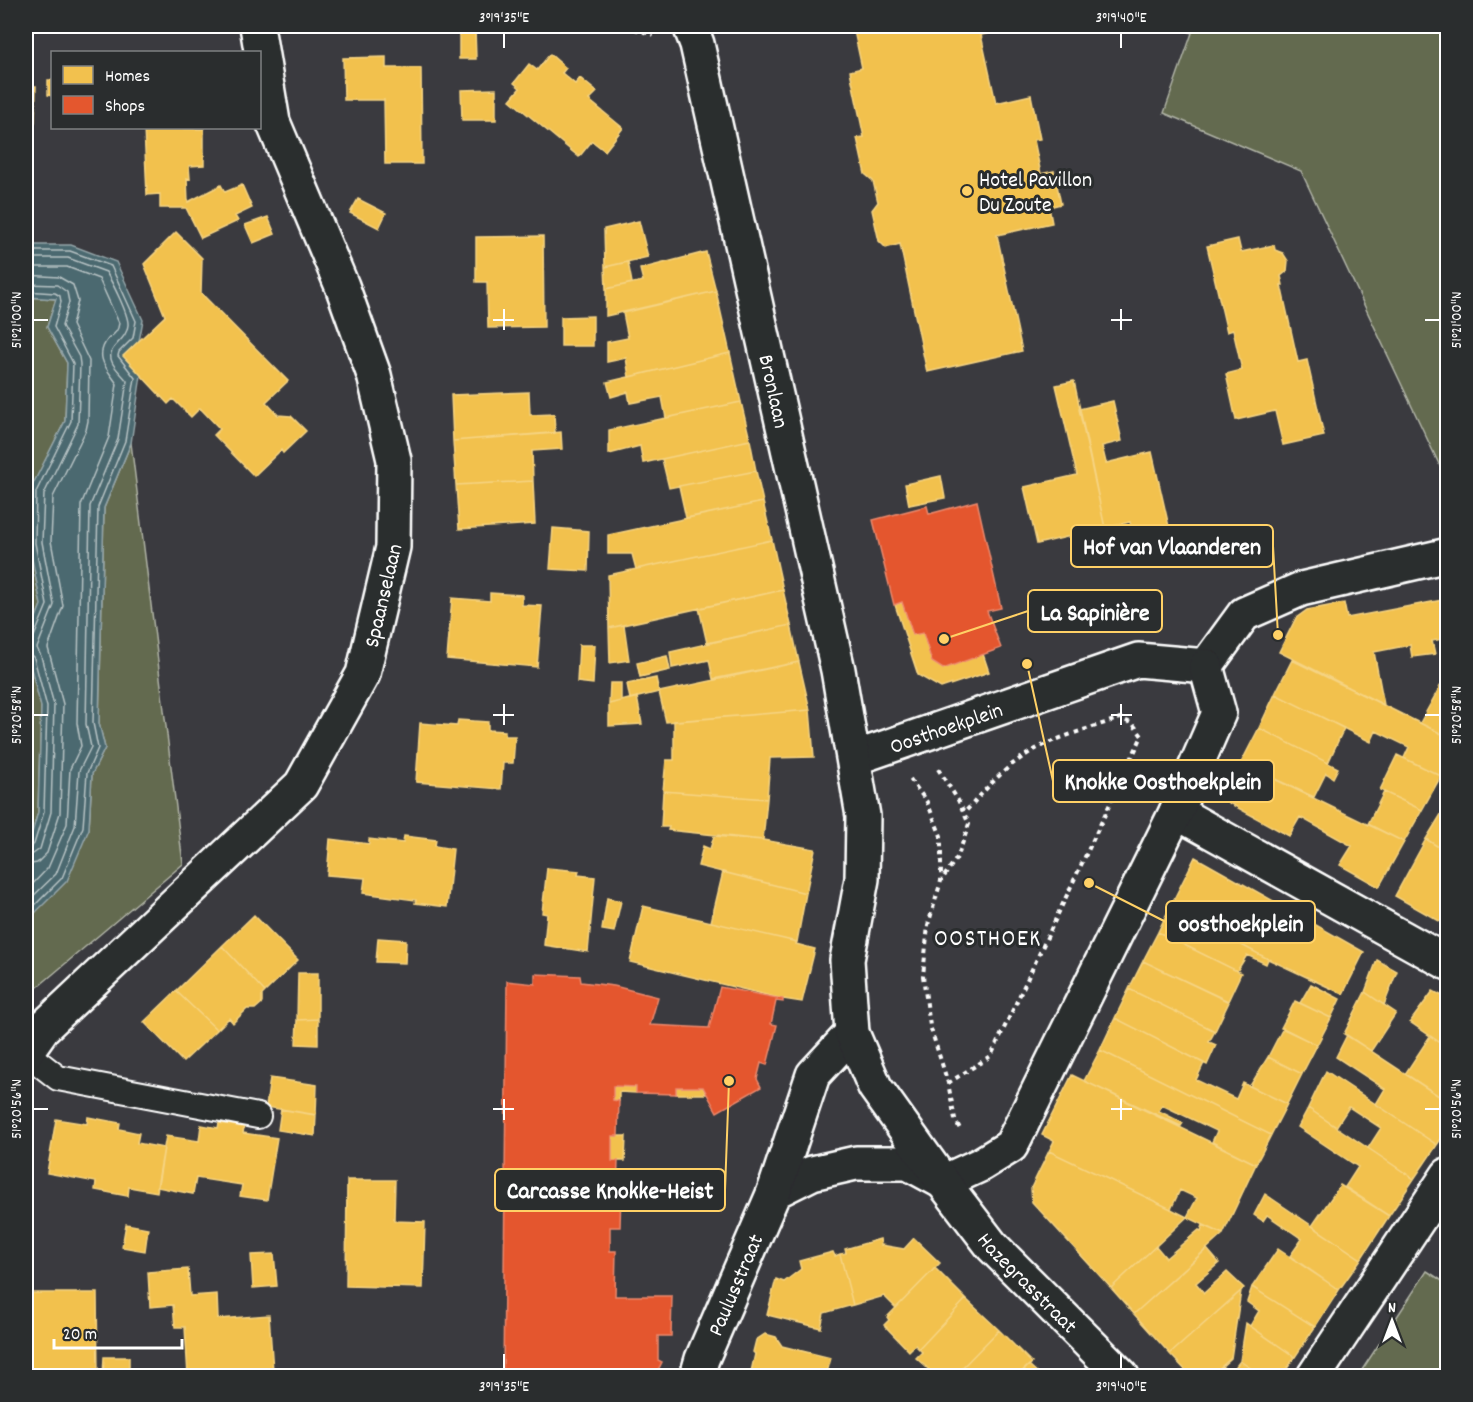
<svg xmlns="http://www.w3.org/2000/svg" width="1473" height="1402" viewBox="0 0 1473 1402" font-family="Dekko,sans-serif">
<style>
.green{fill:#636a4f;stroke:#b1b4a7;stroke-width:1.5}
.water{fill:#4c696f;stroke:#94a5a9;stroke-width:1.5}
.homes{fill:#f2c14e;stroke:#f6d483;stroke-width:1.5}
.shops{fill:#e4572e;stroke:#ec896d;stroke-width:1.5}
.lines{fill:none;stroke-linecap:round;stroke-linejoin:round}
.shore{stroke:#b7c3c5;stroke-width:1.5}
.lane-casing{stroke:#fff;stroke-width:28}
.street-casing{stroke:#fff;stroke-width:38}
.secondary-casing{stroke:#fff;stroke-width:38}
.path{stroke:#fff;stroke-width:4;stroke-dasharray:4.5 4.5;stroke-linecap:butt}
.lane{stroke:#2a2d2e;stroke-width:24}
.street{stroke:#2a2d2e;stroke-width:33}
.secondary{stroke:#2a2d2e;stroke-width:33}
.ticks{fill:none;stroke:#fff;stroke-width:2}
.poi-dot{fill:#ffd166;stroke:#2a2d2e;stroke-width:2}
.labels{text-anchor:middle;stroke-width:6;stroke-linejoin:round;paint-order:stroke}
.poi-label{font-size:22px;fill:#fff;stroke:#2a2d2e;text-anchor:start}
.street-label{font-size:22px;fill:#fff;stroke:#2a2d2e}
.neighbourhood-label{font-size:24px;letter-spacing:1.5px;fill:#fff;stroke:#2a2d2e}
.leader{fill:none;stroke:#ffd166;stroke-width:2}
.callout-dot{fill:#ffd166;stroke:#2a2d2e;stroke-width:2}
.callout{fill:#2a2d2e;stroke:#ffd166;stroke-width:2}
.callout-label{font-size:24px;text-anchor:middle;font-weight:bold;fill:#fff}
.neatline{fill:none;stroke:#fff;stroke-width:2}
.ticks-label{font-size:15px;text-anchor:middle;fill:#fff}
</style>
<rect width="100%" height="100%" fill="#3a3a3f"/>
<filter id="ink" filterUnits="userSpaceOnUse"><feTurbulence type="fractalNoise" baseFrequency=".0167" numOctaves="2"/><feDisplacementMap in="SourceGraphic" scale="12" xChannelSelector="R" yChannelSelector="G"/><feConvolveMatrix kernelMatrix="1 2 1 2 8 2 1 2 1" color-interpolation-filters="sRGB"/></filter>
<g filter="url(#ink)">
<path class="green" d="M1177,26H1447V481L1301,171L1164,113L1192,33Z
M26,297L56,299L47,327L67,363L65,421L30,491L29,543L41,605L26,643Z
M131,443L183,864L26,997V918L35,913L89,829L92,774L105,748L99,724L104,508Z
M26,649L41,706L38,812L26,854Z
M1427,1271L1447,1284V1376H1358Z"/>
<path class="water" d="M26,245H71L116,262L143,320L139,341L141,375L131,443L104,508L99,723L105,748L92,774L89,829L67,881L35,913L26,918V854L38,812L41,707L26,649V643L41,605L29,543L30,490L65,421L67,363L47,327L56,299L26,297Z"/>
<path class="homes" d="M853,26H989L991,33L981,35L996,103L1031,95L1040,139L1034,140L1041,174L1054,171L1061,204L1049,207L1052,223L997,235L1022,351L927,372L900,244L886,248L879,241L872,210L878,202L873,181L865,174L857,138L864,137L850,71L862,68Z
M459,29H475L476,59H459Z
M550,54L566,68L562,73L575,84L580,78L597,92L589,100L623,128L605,151L592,141L579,157L510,100L520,88L514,83L529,64L537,70Z
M386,57V68H421L422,164H385L384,100H344L343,58Z
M48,80H52V96L48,95Z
M26,86H36L35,122H26Z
M496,89V120H462L461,90Z
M144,128L204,129V165L189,166L190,179L187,178L188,202L221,185L225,192L242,185L252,208L235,216L238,221L201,238L186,208H160V194L147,195Z
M358,199L386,213L379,228L350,213Z
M268,217L275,234L253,243L245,225Z
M639,221L648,257L605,267L604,229Z
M176,232L202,258L201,293L288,381L266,402L278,415L291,416L306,431L283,453L281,450L254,476L214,435L220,429L200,408L191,417L173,399L168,404L123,356L165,316L144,264Z
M543,236L544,327L488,328L487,282H476V237Z
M1238,239L1241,252L1274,245L1275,250L1283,253L1288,261L1287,271L1281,276L1283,285H1281L1298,362L1307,360L1324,436L1283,445L1275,411L1236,420L1226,374L1242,370L1233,330L1227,332L1207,246Z
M706,252L716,291L606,316V289L643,281L640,269Z
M628,262L632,283L606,289L605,267Z
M716,291L730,353L629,377L626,358L607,362V342L628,338L623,313Z
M593,316V346H561V317Z
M730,353L741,402L666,418L662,397L630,403L628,392L611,397L607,382Z
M1074,381L1105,528L1037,544L1024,487L1077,475L1056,385Z
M529,392L530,415L554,414L555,433L453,441L451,395Z
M1113,401L1122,441L1102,446L1106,463L1152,452L1170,531L1134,540L1130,522L1105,528L1079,409Z
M741,402L750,440L643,463L640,446L609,454V430Z
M561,432L562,449L532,451L533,481L456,485L453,441Z
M750,440L756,471L669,488L662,459Z
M756,471L763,502L686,518L679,486Z
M941,476L945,498L909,505L905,484Z
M533,481L535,524L459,529L456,485Z
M763,502L772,540L636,569L632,554H608V535Z
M553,528L589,531L588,571L550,569Z
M772,540L783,590L609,628L608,575Z
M783,590L791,625L707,643L699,608Z
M490,593L522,595V605L542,606L537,667L447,659L452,598L490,601Z
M1448,599V638L1432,641L1435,654L1412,657L1410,645L1374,652L1384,705L1279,652L1296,618L1307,610L1344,603L1347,618Z
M902,602L913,635L923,633L932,662L943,669L983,654L989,672L941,688L918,675L895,605Z
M624,625L629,660L610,663L609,628Z
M791,625L799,662L713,679L709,660L672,668L670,652Z
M579,645H595L593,684L577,682Z
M667,656L670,670L640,677L637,663Z
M1292,660L1448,737V764L1441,776L1404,758L1409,747L1376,731L1371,742L1275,694Z
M799,662L810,710L666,722L659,692Z
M1448,672V737L1420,723Z
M656,678L659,692L630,699L627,684Z
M610,683H621V701L609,704Z
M1275,694L1344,728L1328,763L1259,728Z
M637,697L642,724L609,726V704Z
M810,710L814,757L770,758L767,799L663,791L666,760H674V721Z
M458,720L488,722V730L505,731V736H515L513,763H503L501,789L416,782L420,723L457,726Z
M1259,728L1338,768L1333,778L1326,773L1314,797L1241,763Z
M1397,755L1441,776L1422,810L1380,790Z
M1241,763L1404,842L1379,887L1340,865L1352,846L1300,817L1289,836L1229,803L1227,793Z
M663,791L767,799L763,840L668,830L669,827H661Z
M1384,792L1422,810L1404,842L1368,824Z
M1448,803V853L1426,839Z
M404,836L436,840L435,846L453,849L447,907L415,903L416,900L363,893L365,878L327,875L330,839L369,844V839L403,843Z
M714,836L763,840L815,849L806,893L698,866L703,846L710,849Z
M1426,839L1448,853V926L1395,896Z
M1195,857L1364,952L1343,994L1268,959L1170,907Z
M547,868L579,871L578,875L595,877L588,952L544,945L547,914L542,913Z
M723,872L806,893L797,942L711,922Z
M607,898L621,901L614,932L602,930Z
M643,906L797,942L796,944L815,949L802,1002L783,999L630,962Z
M1170,907L1268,959L1266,964L1247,955L1237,971L1158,932Z
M254,915L298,960L265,992L222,946Z
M1158,932L1241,973L1228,1001L1143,961Z
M378,938L406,940L405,963L376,962Z
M222,946L265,992L262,995V1003L255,1009H247L233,1023L229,1018L217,1030L176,991Z
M1377,960L1397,971L1384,1005L1365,992Z
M1143,961L1229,1002L1215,1031L1129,989Z
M298,973H318V1019L297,1020Z
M1311,984L1340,999L1331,1018L1300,1003Z
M1129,989L1215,1031L1209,1042L1216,1045L1207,1065L1115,1018Z
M176,991L217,1030L183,1062L144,1022Z
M1433,991L1448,999V1048L1410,1022Z
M1365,992L1396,1013L1371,1051L1344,1034Z
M1295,1001L1331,1018L1317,1045L1281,1028Z
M1115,1018L1204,1063L1196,1080L1236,1099L1243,1083L1287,1104L1271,1135L1100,1050Z
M318,1019V1045L296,1044L297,1020Z
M1283,1028L1317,1045L1302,1074L1268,1057Z
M1347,1035L1448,1102V1129L1437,1145L1376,1104L1385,1089L1336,1057Z
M1430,1036L1448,1048V1102L1405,1074Z
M1100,1050L1271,1135L1256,1164L1212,1142L1217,1131L1162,1105L1159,1111L1183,1123L1181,1126L1084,1081Z
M1268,1057L1302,1074L1287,1104L1250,1086Z
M1326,1071L1437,1145L1414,1179L1368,1148L1381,1128L1349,1107L1336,1127L1308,1108Z
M1072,1075L1256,1164L1223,1234L1187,1217L1197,1198L1180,1190L1171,1209L1049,1151L1054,1141L1042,1135Z
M270,1078L317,1085L316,1115L266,1107Z
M613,1086L636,1087V1093L619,1092V1101L613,1100Z
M676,1087H703L706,1094H676Z
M1308,1108L1414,1179L1389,1216L1345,1187L1358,1167L1298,1127Z
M281,1109L316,1115L315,1136L278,1130Z
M88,1117L120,1123L119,1129L139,1133L137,1143L164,1148L157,1192L129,1187L128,1196L95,1190L96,1182L47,1173L56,1119L87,1124Z
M219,1123L244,1127L243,1133L277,1138L267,1200L240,1196L242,1185L196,1178L193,1194L157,1187L166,1136L199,1141L201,1125L218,1128Z
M612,1136H626L625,1161H612Z
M1049,1151L1171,1209L1187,1217L1111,1288L1032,1202L1031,1188Z
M347,1180H395L394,1221L425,1222L423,1288L346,1286Z
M1340,1185L1389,1216L1361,1259L1312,1226Z
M1265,1194L1361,1259L1339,1290L1290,1256L1302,1239L1267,1215L1263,1221L1254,1215Z
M126,1224L148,1228L145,1251L122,1247Z
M1203,1225L1223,1234L1134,1314L1111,1288L1156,1246L1166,1258L1199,1230L1201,1231Z
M914,1238L940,1263L896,1308L884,1296L853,1305L840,1254L846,1253L845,1249L880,1239L881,1245L904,1249Z
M1207,1249L1219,1263L1196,1283L1204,1293L1227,1272L1244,1288L1170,1354L1134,1314Z
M1278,1249L1339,1290L1315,1327L1252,1287Z
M833,1252L835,1256L840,1254L853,1305L824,1313L821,1328L767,1315L776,1279L784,1282L801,1269L799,1261Z
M274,1254L277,1286L253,1288L251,1255Z
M935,1268L966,1299L919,1349L915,1345L909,1351L884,1325L889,1320L887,1317Z
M188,1269L190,1296L217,1294L218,1319L269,1315L273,1371L188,1376L185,1327H175L173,1305L150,1307L148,1272Z
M1252,1287L1315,1327L1295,1357L1250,1326L1259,1311L1247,1302Z
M1241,1291L1231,1358L1211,1376H1191L1170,1354Z
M28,1293H97L98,1376H27Z
M966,1299L999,1330L954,1376H936L916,1358L922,1352L919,1349Z
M1246,1323L1295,1357L1282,1376H1262L1240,1361Z
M999,1330L1032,1363L1017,1376H954Z
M765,1334L776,1337L782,1346L831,1358L826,1376H750L755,1354L753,1352L756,1340Z
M104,1357H129V1376H103Z
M1240,1361L1262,1376H1211L1222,1366L1230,1374Z
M1029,1365L1041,1376H1017Z"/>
<path class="shops" d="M977,501L1001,608L987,611L1001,648L943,669L932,662L923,633L913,635L902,602L894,605L873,520L927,506L929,514Z
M535,974L580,976L581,982L614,986L658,997L650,1025L709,1028L720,987L783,999V1002L776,1001L771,1024L777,1025L767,1065L761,1063L757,1079L761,1087L717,1112L703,1087H676V1094L636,1093V1087L613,1086V1100L619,1101L618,1136H612V1161H618L617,1191H621L620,1227H610V1251H616L615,1296H672L671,1336H658V1360L662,1362L655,1376H503L507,981L535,984Z"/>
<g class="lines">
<path class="shore" d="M26,251H70L111,266L136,321L133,338L119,352L118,356L135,378L125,441L98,507L93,723L98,748L87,773L83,827L62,878L32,908L26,911
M26,258H68L106,272C112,282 129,315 128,325C127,342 105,346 112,362C115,369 123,375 127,381L118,439L90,506L86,724L91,747L79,771L75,826L56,874L26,903
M26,267H67L99,279L119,323C118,332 114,334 108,339C93,357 108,370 117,384L109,437L81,505L77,723L81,746L70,769L67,824L48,868L26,891
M26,275L59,277L73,285L78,301L72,325L89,361L88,421L86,430L53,497L51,541L63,606L48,648L63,704L60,813L47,853L37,863L26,865
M26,284L57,285L67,292L69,302L62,326L79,357L80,364L78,424L44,494L42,542L54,605L37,648L41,656L54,705L51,812L40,849L33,854L26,856
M26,291L55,293L60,296L61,302L54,327L73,363L71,421L36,492L35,543L47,605L33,639L26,642
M26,653L30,654L34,658L47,707L44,812L34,844L30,848H26"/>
<g class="lane-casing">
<path id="lane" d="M26,1053L58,1078L258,1116"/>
</g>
<g class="street-casing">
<g id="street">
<path d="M1206,666L1244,614L1301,589L1448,555"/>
<path id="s1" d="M855,758L1138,660L1206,666"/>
<path d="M1176,812L1448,963"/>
<path id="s2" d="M26,1052L43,1028L301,785L363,674L393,547L394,460L374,375L342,286L273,122L257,26"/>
<path d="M774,1192L812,1173L856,1163H908L943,1182L980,1165L1011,1146L1176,812L1219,713L1206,666"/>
<path id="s3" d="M697,1376L702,1359L774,1192L813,1075L852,1033"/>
<path d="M1314,1376L1448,1175"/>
</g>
</g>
<g class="secondary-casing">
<g id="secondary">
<path id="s4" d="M690,26L697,44L838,670L863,816L862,879L847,960L852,1033L875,1087L943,1182L992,1246L1122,1376"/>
</g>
</g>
<path class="path" d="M626,26L653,35
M938,769L958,800L969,824L958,856L941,881
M910,779L927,802L941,836V881L928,925L923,976L930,1026L948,1083L955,1119L961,1131
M948,1083L991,1056L1142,736L1133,724L1120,718C1086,730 1046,739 1017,761C997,775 981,795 964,813"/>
<use href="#lane" class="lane"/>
<use href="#street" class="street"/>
<use href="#secondary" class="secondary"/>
</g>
</g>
<path class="ticks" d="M504,33V48M1121,33V48M504,309V330M1121,309V330M33,320H48M493,320H514M1111,320H1132M1425,320H1440M504,704V725M1121,704V725M33,715H48M493,715H514M1111,715H1132M1425,715H1440M504,1099V1120M1121,1099V1120M33,1109H48M493,1109H514M1111,1109H1132M1425,1109H1440M504,1354V1369M1121,1354V1369"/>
<circle class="poi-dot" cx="967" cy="191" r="6"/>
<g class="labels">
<g class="poi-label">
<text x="979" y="186">Hotel Pavillon<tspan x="979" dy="25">Du Zoute</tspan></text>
</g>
<g class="street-label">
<text dy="8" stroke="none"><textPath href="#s4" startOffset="375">Bronlaan</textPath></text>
<text dy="8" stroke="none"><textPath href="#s2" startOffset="592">Spaanselaan</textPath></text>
<text dy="8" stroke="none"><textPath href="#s1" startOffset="96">Oosthoekplein</textPath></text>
<text dy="8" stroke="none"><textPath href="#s4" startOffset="1335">Hazegrasstraat</textPath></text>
<text dy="8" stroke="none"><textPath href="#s3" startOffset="99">Paulusstraat</textPath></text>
</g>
<g class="neighbourhood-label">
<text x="988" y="945">OOSTHOEK</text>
</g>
</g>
<path class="leader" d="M1278 635L1273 546M944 639L1028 611M1027 664L1053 781M1089 883L1166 922M729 1081L725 1190"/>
<g class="callout-dot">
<circle cx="1278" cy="635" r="6"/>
<circle cx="944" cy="639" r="6"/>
<circle cx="1027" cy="664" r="6"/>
<circle cx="1089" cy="883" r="6"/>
<circle cx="729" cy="1081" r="6"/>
</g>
<g class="callout">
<rect x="1071" y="525" width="202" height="42" rx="6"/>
<rect x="1028" y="590" width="134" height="42" rx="6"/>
<rect x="1053" y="760" width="221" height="42" rx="6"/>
<rect x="1166" y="901" width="149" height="42" rx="6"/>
<rect x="495" y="1169" width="230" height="42" rx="6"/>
</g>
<g class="callout-label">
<text x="1172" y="554">Hof van Vlaanderen</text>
<text x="1095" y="620">La Sapinière</text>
<text x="1163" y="789">Knokke Oosthoekplein</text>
<text x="1241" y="931">oosthoekplein</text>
<text x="610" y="1198">Carcasse Knokke-Heist</text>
</g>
<rect width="1473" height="1402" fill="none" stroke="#2a2d2e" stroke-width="66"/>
<rect x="51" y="51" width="210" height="78" fill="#2a2d2e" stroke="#7f8182" stroke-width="1.5"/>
<rect x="63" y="66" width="30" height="18" fill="#f2c14e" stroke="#7f8182" stroke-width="1.5"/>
<text x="105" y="81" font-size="18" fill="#ffffff">Homes</text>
<rect x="63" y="96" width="30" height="18" fill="#e4572e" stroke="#7f8182" stroke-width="1.5"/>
<text x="105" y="111" font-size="18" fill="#ffffff">Shops</text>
<g transform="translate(1392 1321)" stroke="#2a2d2e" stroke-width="4.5" paint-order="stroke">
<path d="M0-4.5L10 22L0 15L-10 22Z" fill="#ffffff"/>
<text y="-9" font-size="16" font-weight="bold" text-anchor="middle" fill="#ffffff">N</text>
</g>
<path d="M54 1339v9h128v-9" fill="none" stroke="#ffffff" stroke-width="3"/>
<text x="63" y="1339" font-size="18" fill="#ffffff" stroke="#2a2d2e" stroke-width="4.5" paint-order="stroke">20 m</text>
<rect x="33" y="33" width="1407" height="1336" class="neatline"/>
<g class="ticks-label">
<text x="504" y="22">3°19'35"E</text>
<text x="1121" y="22">3°19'40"E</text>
<text transform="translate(16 320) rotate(-90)" y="5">51°21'00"N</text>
<text transform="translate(1456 320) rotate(-90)" y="5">51°21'00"N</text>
<text transform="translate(16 715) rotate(-90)" y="5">51°20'58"N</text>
<text transform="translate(1456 715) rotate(-90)" y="5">51°20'58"N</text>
<text transform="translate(16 1109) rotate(-90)" y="5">51°20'56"N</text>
<text transform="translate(1456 1109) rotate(-90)" y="5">51°20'56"N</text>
<text x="504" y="1391">3°19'35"E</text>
<text x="1121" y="1391">3°19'40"E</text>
</g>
</svg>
